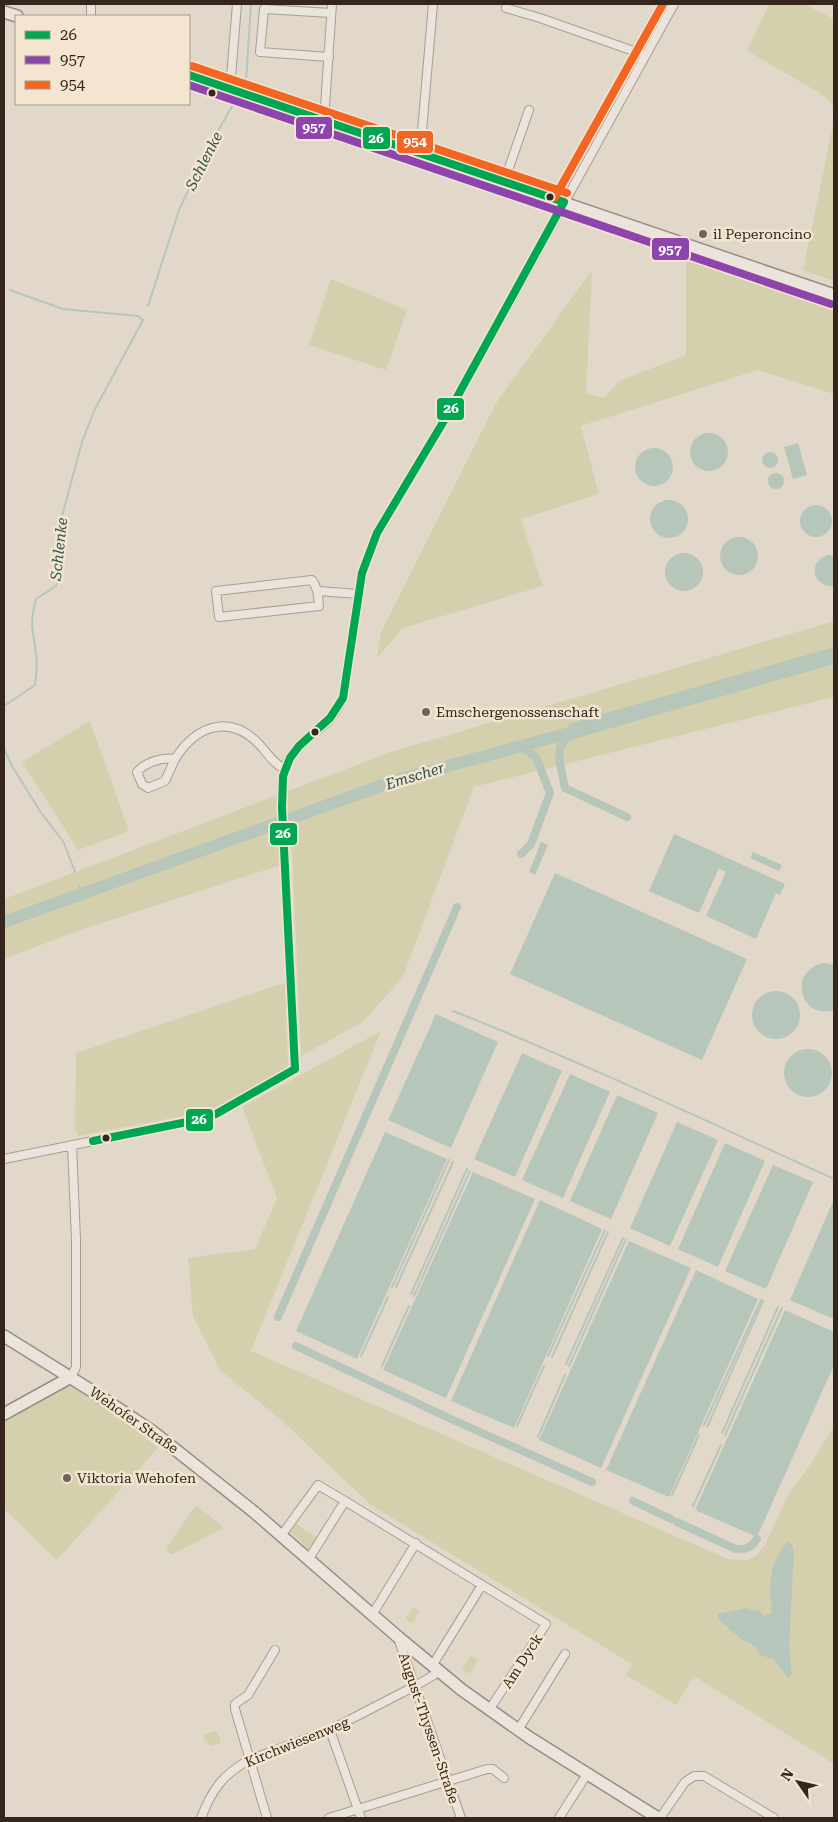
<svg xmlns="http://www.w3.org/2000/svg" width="838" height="1822" viewBox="0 0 838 1822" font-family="'Roboto Serif',serif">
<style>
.green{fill:#d4d0ad}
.water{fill:#b6c6ba}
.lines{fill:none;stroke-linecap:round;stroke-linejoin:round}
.stream{stroke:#b6c6ba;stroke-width:2}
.canal{stroke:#b6c6ba;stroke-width:8}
.river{stroke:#b6c6ba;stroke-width:12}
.street-casing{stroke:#a79d94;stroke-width:10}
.secondary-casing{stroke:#968d83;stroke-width:14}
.street{stroke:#eae4dc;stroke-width:8}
.secondary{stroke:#eae4dc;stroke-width:11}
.bus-1-casing{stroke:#f3e5cf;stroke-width:11}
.bus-2-casing{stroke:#f3e5cf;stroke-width:11}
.bus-3-casing{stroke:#f3e5cf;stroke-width:11}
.bus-1{stroke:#00a651;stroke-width:8}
.bus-2{stroke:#8e44ad;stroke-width:8}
.bus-3{stroke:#f26522;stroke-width:8}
.bus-dot{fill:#34261d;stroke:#f3e5cf;stroke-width:2}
.poi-dot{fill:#71645a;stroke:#f3e5cf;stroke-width:2}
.labels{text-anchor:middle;stroke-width:5;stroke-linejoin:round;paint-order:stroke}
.poi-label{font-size:14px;fill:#34261d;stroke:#f3e5cf;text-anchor:start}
.street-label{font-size:14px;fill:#34261d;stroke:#f3e5cf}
.water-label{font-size:15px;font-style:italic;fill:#2c534d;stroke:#f3e5cf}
.line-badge{stroke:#f3e5cf;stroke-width:2}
.badge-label{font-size:14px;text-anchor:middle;font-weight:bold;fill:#fff}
</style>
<rect width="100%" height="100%" fill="#e2d8ca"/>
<path class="green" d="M769,4H804L834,19V106L820,93L747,51Z
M834,120V281L803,270Z
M686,259L834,309V394L758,370L581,426L599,494L521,519L543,586L403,628L377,658L381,632L496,403L592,270L586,393L604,398L619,381L686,355Z
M331,279L407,310L386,370L309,345Z
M834,621V697L474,787L403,977L363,1022L301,1056L292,845L280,848L281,865L80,930L4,959V899L391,752Z
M90,721L129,831L78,850L22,762Z
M285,984L288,1067L218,1106L199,1113L78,1136L75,1128L76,1053L278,985Z
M381,1031L251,1351L728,1559L747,1560L757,1555L765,1545L789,1493L806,1471L834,1426V1764L694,1676L676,1705L626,1675L632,1664L371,1505L281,1420L220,1370L193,1316L188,1258L255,1249L277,1198L242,1107Z
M70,1384L122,1419L158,1448L57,1560L4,1509V1422Z
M196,1505L224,1528L171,1555L167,1551L168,1545Z
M293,1522L318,1538L310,1550L287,1529Z
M413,1607L419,1611L412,1623L405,1619Z
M470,1656L478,1660L470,1674L462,1669Z
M217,1731L221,1743L212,1746L205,1742L203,1735Z"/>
<path class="water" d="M690 452a19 19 0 1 1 38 0a19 19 0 1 1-38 0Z
M798,443L807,475L793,479L784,447Z
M635 467a19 19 0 1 1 38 0a19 19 0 1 1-38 0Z
M762 460a8 8 0 1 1 16 0a8 8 0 1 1-16 0Z
M768 481a8 8 0 1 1 16 0a8 8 0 1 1-16 0Z
M650 519a19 19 0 1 1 38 0a19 19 0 1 1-38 0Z
M800 521a16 16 0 1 1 32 0a16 16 0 1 1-32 0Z
M720 556a19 19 0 1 1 38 0a19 19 0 1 1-38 0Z
M665 572a19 19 0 1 1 38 0a19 19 0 1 1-38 0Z
M828,555L834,556V586C812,588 807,561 828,555Z
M834,647V664L577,738L570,741L568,724Z
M674,834L785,884L780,895L776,893L756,939L706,916L726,872L719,868L699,913L649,891Z
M541,842L548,845L535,875L529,872Z
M753,852L782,865L779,871L750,858Z
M555,873L747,959L702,1060L510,974Z
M825,963L834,965V1010C799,1020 787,969 825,963Z
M752 1015a24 24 0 1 1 48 0a24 24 0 1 1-48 0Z
M436,1014L498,1042L451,1148L388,1120Z
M784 1073a24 24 0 1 1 48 0a24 24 0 1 1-48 0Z
M522,1053L562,1071L515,1177L474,1159Z
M570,1074L610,1092L563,1198L522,1180Z
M617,1095L658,1113L611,1219L570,1201Z
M677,1122L718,1140L670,1246L630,1228Z
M385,1132L447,1159L357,1359L296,1331Z
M725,1143L765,1161L718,1267L678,1249Z
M773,1165L813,1182L766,1289L725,1271Z
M473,1172L535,1199L446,1398L383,1370Z
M834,1199V1319L790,1300Z
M540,1200L602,1229L514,1428L451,1401Z
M629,1241L691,1268L601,1468L539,1440Z
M696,1270L758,1299L669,1497L606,1470Z
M785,1310L834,1332V1365L757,1537L695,1510Z
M788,1542L792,1544L794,1552L789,1648L792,1673L789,1678L773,1659L760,1655L755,1646L741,1639L718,1619V1614L747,1608L752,1611L759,1610L763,1616L772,1613C769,1588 768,1561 788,1542Z"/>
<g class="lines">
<path class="stream" d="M246,81L251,4
M148,306L179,210L209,147L235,101
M4,706L35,685C36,675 38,664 36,654C33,628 29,626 36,599L56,586L59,577L61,520L82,442L94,411L143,320L138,316L63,309L10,290
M4,749L12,766L40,811L64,843L75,872
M79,886L81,894
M453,1011C582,1062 708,1122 834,1179
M392,1287L449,1160
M396,1287L453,1162
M411,1294L467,1169
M414,1296L470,1171
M361,1356L388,1297
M548,1356L605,1230
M552,1357L608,1232
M566,1364L623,1238
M382,1366L409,1306
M569,1366L626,1239
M704,1425L761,1300
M517,1426L544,1366
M707,1427L763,1301
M722,1433L778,1307
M725,1435L782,1308
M538,1437L565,1375
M672,1495L699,1435
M693,1506L721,1445"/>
<path class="canal" d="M569,734L560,748L559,759L565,788L627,817
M521,854L531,844L550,793L536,757L522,747
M278,1317L457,907
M296,1346L451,1419L592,1482
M633,1501L671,1519
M677,1522L736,1549C747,1550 751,1547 757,1539"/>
<path class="river" d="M4,922L397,780L584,729"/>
<g class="street-casing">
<path id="street" d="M506,8L540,18L645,55
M91,16V4
M329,57L260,52L264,9L331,13
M230,89L237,4
M324,121L332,4
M420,154L433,4
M504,182L529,110
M312,580C318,588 318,596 319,606L219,617L216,591Z
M318,591L359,594
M175,759L165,781L148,788L142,784L137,772C145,762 163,757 175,759C195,727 228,713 258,743C267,752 273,764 285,769
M4,1159L202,1119L216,1114L295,1069L282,808C282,793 281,779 286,765C294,746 314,735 328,721C335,714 339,706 343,698L362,573L377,533L445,419L674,4
M71,1377L76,1367V1240L72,1145
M281,1536L318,1485L345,1501
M308,1560L345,1501L546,1624L489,1710
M372,1615L416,1543
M398,1638L461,1818
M432,1666L482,1585
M330,1730L361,1818
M518,1730L565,1654
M201,1818C212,1790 222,1775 249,1760L330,1730L415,1686L434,1675L438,1670
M267,1818L235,1709V1704L248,1695L275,1650
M329,1818L487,1769H493L504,1778
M559,1818L587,1774
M660,1818L685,1782L694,1776H704L774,1818"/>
</g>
<g class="secondary-casing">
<path id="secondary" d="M4,12L17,16
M189,75L834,295
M4,1336L92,1391L152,1431L254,1512L398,1637L462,1690L530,1738L658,1818
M4,1414L71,1377"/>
</g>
<use href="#street" class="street"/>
<use href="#secondary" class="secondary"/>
<g class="bus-1-casing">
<path id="bus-1" d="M189,75L564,202
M295,1069L282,808L283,776L290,758L299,746L330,718L343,698L362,573L377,533L445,419L564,202
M93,1141L202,1119L216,1114L295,1069"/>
</g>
<g class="bus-2-casing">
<path id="bus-2" d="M189,85L831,304"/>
</g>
<g class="bus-3-casing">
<path id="bus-3" d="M192,66L567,193
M555,197L663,4"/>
</g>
<use href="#bus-1" class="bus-1"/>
<use href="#bus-2" class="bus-2"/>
<use href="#bus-3" class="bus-3"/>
</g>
<g class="bus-dot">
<circle cx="212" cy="93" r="4.5"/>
<circle cx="550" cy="197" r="4.5"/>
<circle cx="315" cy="732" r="4.5"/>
<circle cx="106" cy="1138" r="4.5"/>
</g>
<g class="poi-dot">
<circle cx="703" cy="234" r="5"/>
<circle cx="426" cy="712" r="5"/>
<circle cx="67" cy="1478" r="5"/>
</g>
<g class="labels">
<g class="poi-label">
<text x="713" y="239">il Peperoncino</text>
<text x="436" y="717">Emschergenossenschaft</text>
<text x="77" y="1483">Viktoria Wehofen</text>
</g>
<g class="street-label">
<text transform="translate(134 1420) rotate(35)" y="5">Wehofer Straße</text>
<text transform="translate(522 1661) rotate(-57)" y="5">Am Dyck</text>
<text transform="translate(429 1728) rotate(71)" y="5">August-Thyssen-Straße</text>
<text transform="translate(297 1742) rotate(-22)" y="5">Kirchwiesenweg</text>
</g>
<g class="water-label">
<text transform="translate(204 161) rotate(-63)" y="5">Schlenke</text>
<text transform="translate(59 549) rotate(-84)" y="5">Schlenke</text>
<text transform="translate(415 776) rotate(-17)" y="5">Emscher</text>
</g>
</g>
<g class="line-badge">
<rect x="295" y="116" width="38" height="24" rx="5" fill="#8e44ad"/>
<rect x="362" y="126" width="29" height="24" rx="5" fill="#00a651"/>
<rect x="396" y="130" width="38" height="24" rx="5" fill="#f26522"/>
<rect x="651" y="237" width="39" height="24" rx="5" fill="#8e44ad"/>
<rect x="436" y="397" width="29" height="24" rx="5" fill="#00a651"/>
<rect x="269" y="822" width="29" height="24" rx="5" fill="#00a651"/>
<rect x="185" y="1108" width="29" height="24" rx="5" fill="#00a651"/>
</g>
<g class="badge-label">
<text x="314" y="132">957</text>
<text x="376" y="143">26</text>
<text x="415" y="146">954</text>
<text x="670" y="254">957</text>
<text x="451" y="413">26</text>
<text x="283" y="838">26</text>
<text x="199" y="1124">26</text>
</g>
<rect width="838" height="1822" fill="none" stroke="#34261d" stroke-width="10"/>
<rect x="15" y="15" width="175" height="90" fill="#f3e5cf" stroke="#a79988"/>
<rect x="25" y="31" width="25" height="8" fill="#00a651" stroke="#a79988"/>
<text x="60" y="40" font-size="15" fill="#34261d">26</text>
<rect x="25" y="56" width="25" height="8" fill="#8e44ad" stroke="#a79988"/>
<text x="60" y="65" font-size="15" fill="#34261d">957</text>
<rect x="25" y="81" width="25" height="8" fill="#f26522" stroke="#a79988"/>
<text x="60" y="90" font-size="15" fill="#34261d">954</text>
<g transform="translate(798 1782) rotate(304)" stroke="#f3e5cf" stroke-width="4" paint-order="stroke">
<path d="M0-4L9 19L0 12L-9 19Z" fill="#34261d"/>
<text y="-8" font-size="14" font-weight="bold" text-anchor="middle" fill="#34261d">N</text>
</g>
</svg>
